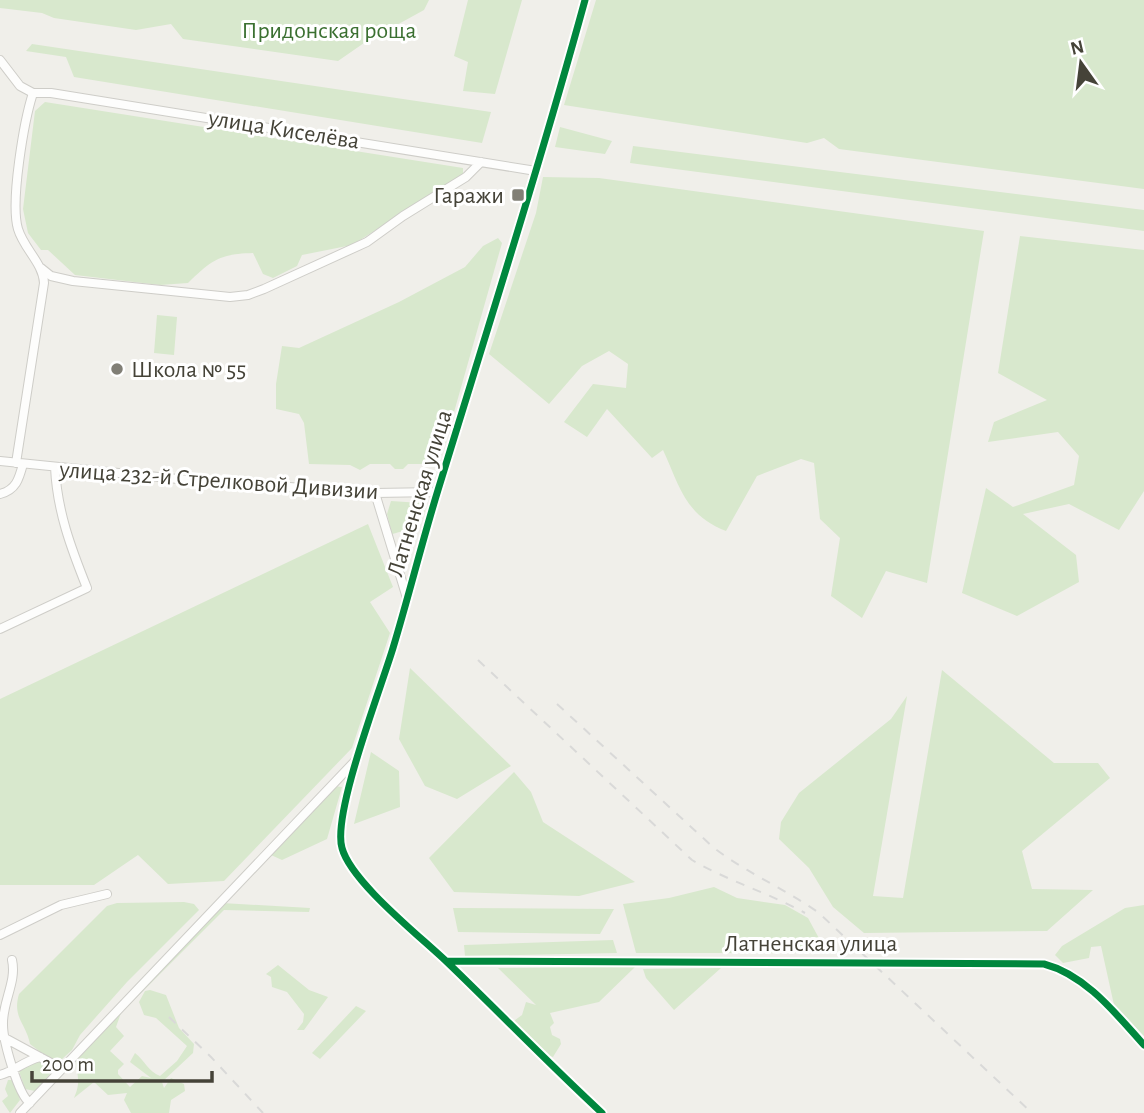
<svg xmlns="http://www.w3.org/2000/svg" width="1144" height="1113" viewBox="0 0 1144 1113" font-family="'Alegreya Sans',sans-serif">
<style>
.green{fill:#d8e8cd}
.lines{fill:none;stroke-linecap:round;stroke-linejoin:round}
.minor-casing{stroke:#cecdc8;stroke-width:10}
.minor{stroke:#fdfdfc;stroke-width:8}
.rail{stroke:#d9d9d8;stroke-width:2;stroke-dasharray:9 9;stroke-linecap:butt}
.cycleway-casing{stroke:#fff;stroke-width:11}
.cycleway{stroke:#00873e;stroke-width:7}
.poi-dot{fill:#817f76;stroke:#fff;stroke-width:2.5}
.labels{text-anchor:middle;stroke-width:6;stroke-linejoin:round;paint-order:stroke}
.park-label{font-size:24px;fill:#3b7031;stroke:#fff}
.street-label{font-size:24px;fill:#454338;stroke:#fff}
.poi-label{font-size:24px;fill:#454338;stroke:#fff;text-anchor:end}
</style>
<rect width="100%" height="100%" fill="#f0efea"/>
<path class="green" d="M0,0H429L424,10L364,43L338,61L183,39L171,24L136,30L54,18L42,13L0,8Z
M468,0H522L495,94L463,91L468,62L454,56Z
M596,0H1144V189L839,149L824,138L807,143L564,105Z
M32,44L491,112L482,143L74,77L66,57L26,51Z
M45,102L463,168V175L352,245L302,255L297,266L273,278L263,274L253,253C219,254 212,260 188,283L160,285L75,275L48,250H41L28,233L23,209L35,111Z
M560,127L612,141L605,154L555,147Z
M633,146L1144,210V231L630,163Z
M543,177L599,178L984,231L927,583L886,571L862,618L831,596L840,538L820,519L814,463L801,459L757,476L726,531C685,515 680,487 663,450L652,458L607,409L587,437L564,422L593,384L626,388L628,364L609,351L582,366L549,404L489,354L536,213Z
M1020,236L1144,250V491L1119,530L1069,504L1023,514L1076,555L1079,582L1017,616L962,593L986,488L1013,507L1074,485L1079,456L1058,432L988,442L994,422L1047,400L998,373Z
M498,238L502,243L445,444L440,447L435,464H408L403,469H395L390,464H370L360,470L350,465L309,464L304,423L299,414L276,409V384L282,346L299,348L399,302L465,267L483,246Z
M157,315L177,317L174,355L154,353Z
M391,501L421,503L426,506C421,528 411,529 392,534L387,514Z
M368,524L393,587L370,602L390,633L352,748L224,881L168,884L138,855L94,885H0V699Z
M410,668L511,766L457,799L425,786L399,739Z
M942,670L1054,763H1098L1110,778L1022,851L1032,889L1093,890L1047,931L864,933L833,907L809,868L779,839L781,822L799,793L891,719L907,696L873,896L903,898Z
M371,752L399,771L400,807L354,824Z
M514,772L531,792L543,822L635,882L579,896L454,892L429,858Z
M334,786L342,787L327,839L282,860L271,855Z
M714,887L737,898L785,905L808,918L827,953H636L623,904L669,898Z
M184,902L194,904L199,910L127,982L80,1035L72,1050L60,1061L48,1058L30,1044C26,1023 12,1018 19,994L107,906L117,903Z
M222,903L310,908L309,912L224,910L130,1004L129,1001Z
M1144,905V1036L1114,1005L1101,946L1091,947L1089,958L1063,963L1055,955L1062,946L1125,908Z
M453,908L614,909L600,934L458,932Z
M613,940L617,953L465,956L464,945Z
M278,965L309,990L328,997L304,1030H297L303,1022L304,1014L287,992L272,987L271,977L266,974Z
M635,967L599,1002L550,1013L554,1023L550,1027L552,1035L560,1039L561,1044L553,1057L544,1054L511,1023L522,1015L526,1002L536,1005L498,968Z
M721,968L674,1010L646,978L643,969Z
M150,990L166,995L179,1028L194,1044L193,1053L162,1082L164,1088L171,1078L184,1084L185,1091L171,1100L169,1113H131L124,1100L127,1093L108,1095L94,1082L74,1098C82,1080 76,1075 76,1058L119,1010L121,1013L116,1027L124,1036L110,1051L124,1064L118,1070V1074L130,1087L142,1076L151,1078L130,1062L135,1053C145,1061 148,1071 160,1076L177,1061L187,1046L156,1018L144,1015L139,1002L145,991Z
M356,1006L366,1011L320,1059L312,1053Z
M41,1061L52,1067L51,1073L35,1091L25,1089L19,1071L26,1065Z
M8,1080H14L20,1100L10,1113L2,1101L8,1096L5,1089Z"/>
<g class="lines">
<g class="minor-casing">
<path id="minor" d="M585,0C540,164 488,327 438,490C422,542 409,595 393,648C381,688 332,814 342,848C351,882 421,937 448,963C500,1013 549,1064 602,1113
M0,60L20,86L33,93H51L536,171
M41,268L51,276L73,281L230,297L248,295L264,289L367,242L403,216L466,177L481,162
M0,461L178,479L375,493L437,492
M16,463L44,283C43,263 24,249 18,229C10,202 24,121 33,93
M375,493L407,598
M0,494C16,490 19,479 23,464
M0,629L87,588C71,548 57,511 55,467
M0,935L61,905L107,894
M12,960C17,982 2,1002 3,1025C3,1040 18,1095 30,1103
M447,961L1044,964C1086,975 1116,1014 1144,1045
M3,1037L62,1069
M0,1075C13,1072 24,1061 40,1057
M20,1113L356,760"/>
</g>
<use href="#minor" class="minor"/>
<path class="rail" d="M478,660L692,860C728,881 769,893 805,913
M557,704L714,848C747,873 785,889 819,913L1032,1113
M169,1017L211,1057L263,1113"/>
<g class="cycleway-casing">
<path id="cycleway" d="M585,0C540,164 488,327 438,490C422,542 409,595 393,648C381,688 332,814 342,848C351,882 421,937 448,963C500,1013 549,1064 602,1113
M447,961L1044,964C1086,975 1116,1014 1144,1045"/>
</g>
<use href="#cycleway" class="cycleway"/>
</g>
<g class="poi-dot">
<rect x="511" y="188" width="14" height="14" rx="3.5"/>
<circle cx="117" cy="369" r="7"/>
</g>
<g class="labels">
<g class="park-label">
<text x="329" y="38">Придонская роща</text>
</g>
<g class="street-label">
<text transform="translate(284 129) rotate(9)" y="8">улица Киселёва</text>
<text transform="translate(219 480) rotate(4)" y="8">улица 232-й Стрелковой Дивизии</text>
<text transform="translate(419 493) rotate(-73)" y="8">Латненская улица</text>
<text x="811" y="951">Латненская улица</text>
</g>
<g class="poi-label">
<text x="504" y="203">Гаражи</text>
<text x="131" y="377" text-anchor="start">Школа № 55</text>
</g>
</g>
<g transform="translate(1081 63) rotate(346)" stroke="#ffffff" stroke-width="5" paint-order="stroke">
<path d="M0-5L12 26L0 18L-12 26Z" fill="#454338"/>
<text y="-10" font-size="19" font-weight="bold" text-anchor="middle" fill="#454338">N</text>
</g>
<path d="M32 1071v10h180v-10" fill="none" stroke="#454338" stroke-width="3.5"/>
<text x="42" y="1071" font-size="21" fill="#454338" stroke="#ffffff" stroke-width="5" paint-order="stroke">200 m</text>
</svg>
